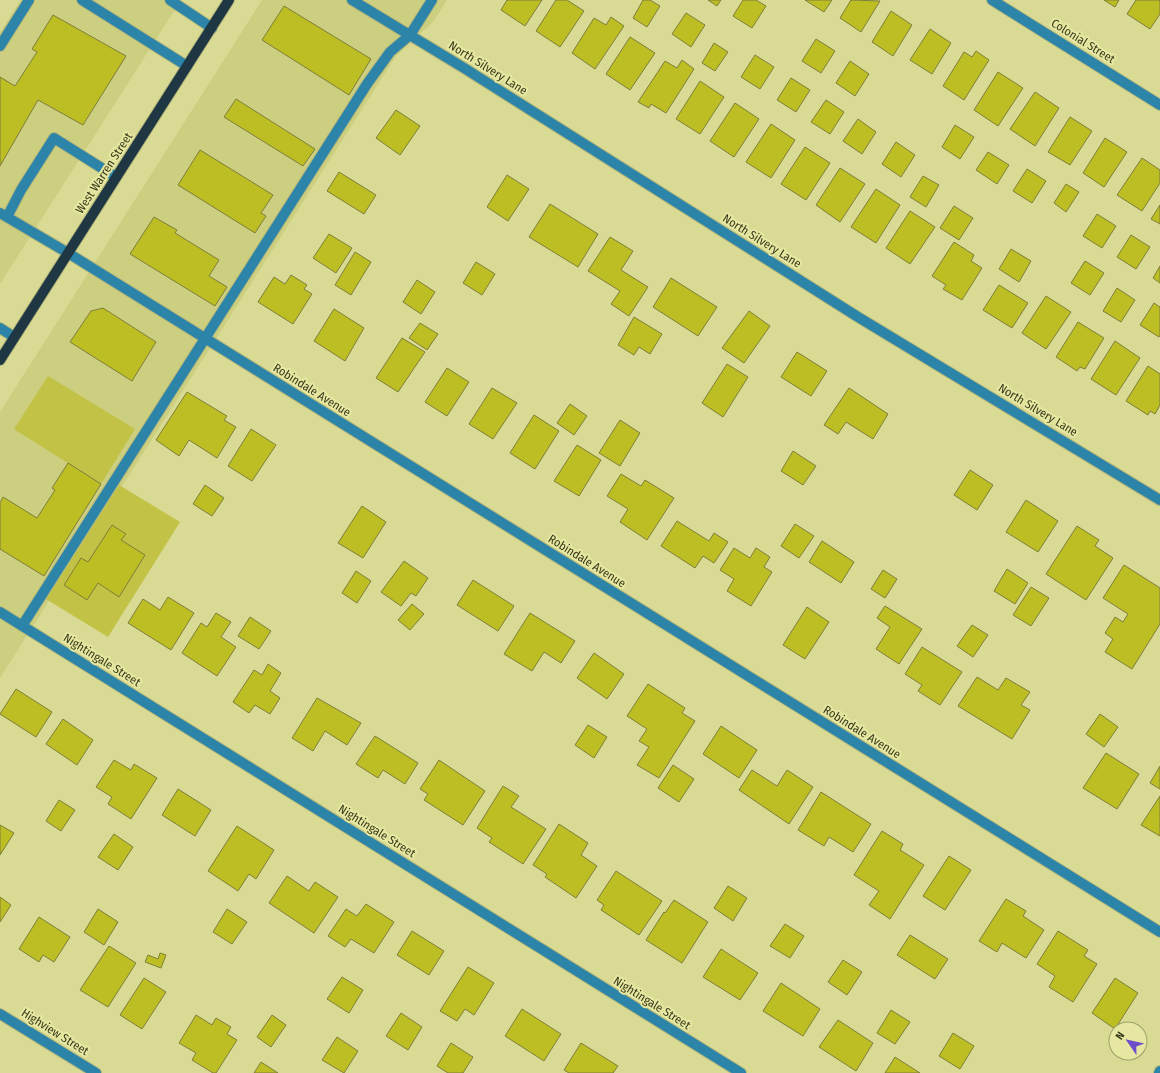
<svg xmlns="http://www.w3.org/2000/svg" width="1160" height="1073" viewBox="0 0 1160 1073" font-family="'Fira Sans Condensed',sans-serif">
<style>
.built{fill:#ccce80}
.green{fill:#c1c246}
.building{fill:#bdbd24;stroke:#7e7e3b}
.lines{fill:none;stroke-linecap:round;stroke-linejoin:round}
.minor-casing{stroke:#b6b77a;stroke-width:12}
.major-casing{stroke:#b6b77a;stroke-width:12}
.minor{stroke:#2c85a9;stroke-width:10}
.major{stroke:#1e3742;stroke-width:10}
.labels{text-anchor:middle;stroke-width:4;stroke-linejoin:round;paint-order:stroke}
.street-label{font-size:12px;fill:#38391c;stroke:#e6e8a1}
</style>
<rect width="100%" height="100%" fill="#d9db95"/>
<path class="built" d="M21,0H181L0,284V32Z
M262,0H447L433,22L396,56L0,678V412Z"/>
<path class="green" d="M48,376L135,429L101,484L14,429Z
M119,485L180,522L108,637L46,599Z"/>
<path class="building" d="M507,0H542L525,26L501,10Z
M556,0H567L584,11L560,47L536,31Z
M643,0H650L660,6L647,27L633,18Z
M708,0H721L717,6Z
M743,0H756L766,6L752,28L733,16Z
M805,0H832L824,12Z
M851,0L880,1L861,32L840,18Z
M1104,0H1119L1115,7Z
M1136,0H1160V14L1150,29L1127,14Z
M284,6L371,59L349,95L262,40Z
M891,11L912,25L893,56L872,42Z
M686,13L705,25L691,47L672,34Z
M53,15L126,56L83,125L38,100L0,166V77L15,86L37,52L32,49Z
M611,17L624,26L595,69L572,53L594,18L606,25Z
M930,29L951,43L932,74L910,60Z
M630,37L655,53L630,90L606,74Z
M816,39L835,51L821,73L802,61Z
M714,43L728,52L715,71L702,63Z
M976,51L989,60L964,100L943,86L964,52L972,57Z
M755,55L774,67L760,89L741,77Z
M682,60L694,69L666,113L651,104L649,108L638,102L665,61L677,68Z
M850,61L869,74L855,96L836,83Z
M998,72L1023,88L998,126L974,110Z
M791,78L810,90L796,112L777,100Z
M700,81L724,97L700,134L676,119Z
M1035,92L1059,108L1035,146L1010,129Z
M236,99L315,149L303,166L224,117Z
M826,100L844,112L830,134L811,122Z
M735,103L759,119L734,157L710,141Z
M396,110L420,126L400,155L376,138Z
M1070,117L1092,131L1070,165L1048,152Z
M858,119L876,132L862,154L843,141Z
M771,124L795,140L771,178L746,162Z
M955,125L974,137L960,159L942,147Z
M1105,138L1127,152L1104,187L1083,173Z
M896,142L915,155L901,177L882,164Z
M805,147L830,163L806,200L781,184Z
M200,150L273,195L261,213L266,216L255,233L178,185Z
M988,152L1009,165L997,184L976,170Z
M1142,158L1160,170V183L1142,211L1117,195Z
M840,168L865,184L840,222L816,205Z
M1027,169L1046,181L1032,203L1013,191Z
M339,172L376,195L364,214L327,191Z
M507,175L529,189L508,221L487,207Z
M923,176L939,185L926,207L910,197Z
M1066,184L1079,192L1066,212L1054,203Z
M876,189L900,205L876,243L851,227Z
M550,204L598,234L578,267L529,237Z
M1160,205V224L1151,219Z
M954,206L973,218L959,240L940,228Z
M910,211L935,227L910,264L886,248Z
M1097,214L1116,226L1102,248L1083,236Z
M154,217L177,230L175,233L219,260L209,276L227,287L215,306L130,254Z
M329,234L352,248L336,273L313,258Z
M1131,235L1150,247L1136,269L1117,257Z
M610,237L633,251L621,270L648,287L629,316L611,304L620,291L588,271Z
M954,242L974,255L971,261L982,268L962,300L943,289L946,285L932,276Z
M1011,249L1031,261L1019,282L999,269Z
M355,252L371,262L351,295L335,285Z
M1085,261L1104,273L1090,295L1071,283Z
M476,262L495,274L482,295L463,283Z
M1160,266V283L1153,278Z
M291,275L307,285L304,289L312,294L293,324L258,302L274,277L285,284Z
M671,278L717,307L698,336L653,307Z
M417,280L435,292L421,314L403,302Z
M999,285L1028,303L1012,328L983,310Z
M1117,288L1135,300L1121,322L1103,311Z
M1046,296L1071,312L1046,349L1022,333Z
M1154,303L1160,307V335L1159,337L1140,325Z
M103,308L156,342L132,381L70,342L91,311Z
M334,309L364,328L345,361L314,341Z
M749,311L770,326L744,363L722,348Z
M634,317L662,334L650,354L639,347L634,355L618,345Z
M1078,322L1104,338L1085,369L1080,367L1077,371L1056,357Z
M420,323L438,334L427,350L409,338Z
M402,338L425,352L398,392L376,378Z
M1115,341L1140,358L1116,395L1091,379Z
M797,352L827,371L811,396L781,377Z
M727,364L748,377L723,417L702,403Z
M1148,366L1160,374V405L1155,414L1150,411L1148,415L1126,401Z
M447,368L469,382L447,416L425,402Z
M492,388L517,403L493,439L469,424Z
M849,388L888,414L873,439L846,422L838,434L824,425Z
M187,392L227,416L224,420L236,427L217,458L189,440L179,456L156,440Z
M570,404L587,416L574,435L557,423Z
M534,415L559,431L535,469L510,453Z
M620,420L640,433L620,466L599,453Z
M251,429L276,445L252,481L228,466Z
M577,445L601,460L579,496L554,481Z
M793,451L816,466L803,485L781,471Z
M68,463L101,484L44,576L0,549V503L3,497L37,518L55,490L52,488Z
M970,470L993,485L977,510L954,495Z
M621,474L641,486L645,480L674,498L647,540L620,522L628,509L607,496Z
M205,485L224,498L212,516L193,504Z
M1026,500L1058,521L1038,552L1006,532Z
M362,506L386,522L363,558L338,543Z
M677,521L709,541L714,533L728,542L714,563L703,556L695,568L661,546Z
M795,524L814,536L799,558L781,546Z
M112,525L126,534L121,540L145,555L119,597L98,583L87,600L64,585L81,558L88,562Z
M1077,526L1099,540L1095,546L1113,558L1086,600L1046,574Z
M822,541L854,562L841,583L809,562Z
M734,548L750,558L756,548L770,557L764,567L772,572L751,606L727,591L734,579L720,570Z
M404,561L428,578L416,596L411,593L401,606L381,592Z
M1124,565L1160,588V624L1132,669L1105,652L1113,639L1105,633L1115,617L1123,622L1128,614L1103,598Z
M1007,569L1028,583L1015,604L994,591Z
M883,570L897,579L885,598L871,589Z
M356,571L371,581L357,603L342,593Z
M473,580L514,606L498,631L457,605Z
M1031,587L1049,598L1031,626L1013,615Z
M168,597L194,613L171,650L128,623L143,599L160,610Z
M412,604L424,614L410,630L398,620Z
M885,606L922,629L899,664L876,649L890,627L877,618Z
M807,607L829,622L805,659L783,645Z
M216,613L231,622L221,637L236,647L217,676L182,653L201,623L207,627Z
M530,613L575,641L561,663L544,652L532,671L504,654Z
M250,617L271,631L259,649L238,636Z
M972,625L988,635L973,657L957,646Z
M922,647L962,672L940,705L918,691L922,685L905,674Z
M594,653L624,674L607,699L577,678Z
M268,664L281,673L270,691L280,698L270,714L255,705L249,713L233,702L254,670L262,675Z
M977,677L998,690L1006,678L1030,692L1021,705L1030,710L1012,739L958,706Z
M648,684L685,708L682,713L695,721L659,778L637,765L649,747L639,741L647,729L627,716Z
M16,689L52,712L36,737L0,714Z
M317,698L361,723L347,745L325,731L313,751L292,738Z
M1100,714L1118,727L1104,747L1086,734Z
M63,719L93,740L77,765L46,744Z
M588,725L607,737L594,758L575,745Z
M721,726L757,750L739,778L703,754Z
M375,736L418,763L405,784L383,770L378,778L356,764Z
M1106,753L1139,774L1117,809L1083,788Z
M114,760L131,770L134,764L157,778L131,819L108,804L112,797L96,787Z
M439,760L485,791L463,825L424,800L428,794L420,789Z
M673,765L694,779L679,802L658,788Z
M1160,766V789L1150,783Z
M752,770L777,786L787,770L813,787L789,824L739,790Z
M503,786L519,796L511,807L546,829L523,864L489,842L492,838L477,828Z
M178,789L211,810L195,836L162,815Z
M821,792L871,824L853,852L829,837L824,846L798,830Z
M1160,796V836L1141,825Z
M59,800L75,810L61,831L46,821Z
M559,824L588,843L581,855L597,866L576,898L545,877L547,874L533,865Z
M0,825L14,833L0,855Z
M237,826L274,850L256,879L249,874L238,891L208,871Z
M882,831L903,844L900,850L924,865L890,919L869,905L879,891L854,875Z
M114,834L133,847L118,870L98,857Z
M949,856L971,870L945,910L923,896Z
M616,871L662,901L639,935L601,910L604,905L597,900Z
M287,876L309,891L315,882L338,897L314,933L269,903Z
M728,886L747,898L733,921L714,908Z
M0,897L11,905L0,922Z
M1006,899L1026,911L1023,916L1044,930L1026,958L1002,943L997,952L979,941Z
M674,900L708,922L682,963L646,940L664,912L665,913Z
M366,904L394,922L374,953L351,939L345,947L328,936L346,909L357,916Z
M98,909L118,922L104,945L84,932Z
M227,909L247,922L232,944L213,932Z
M39,917L70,937L54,962L43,955L39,962L19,949Z
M785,924L804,936L790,958L770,946Z
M412,931L444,951L429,975L397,955Z
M1058,931L1088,950L1084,956L1097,964L1073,1002L1049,987L1055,976L1037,964Z
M910,935L948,959L935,979L897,955Z
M109,946L136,963L108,1007L80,990Z
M721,949L758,973L740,1000L703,977Z
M160,953L166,955L161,968L145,962L148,955L158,959Z
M843,960L862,972L847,995L828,982Z
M468,967L494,983L474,1015L465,1009L457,1021L440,1011Z
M342,977L363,990L349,1013L327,999Z
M144,978L166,992L142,1029L120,1015Z
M1115,978L1138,993L1115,1029L1092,1013Z
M781,983L820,1009L803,1036L763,1011Z
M522,1009L561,1034L544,1061L505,1036Z
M891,1010L910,1022L895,1044L877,1033Z
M401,1013L422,1027L408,1050L386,1036Z
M196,1015L212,1025L216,1018L231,1027L227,1034L237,1040L216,1073H213L192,1060L196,1053L179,1043Z
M272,1015L286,1025L271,1047L257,1037Z
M838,1020L873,1043L856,1071L819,1047Z
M953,1033L974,1046L960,1069L939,1056Z
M337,1037L358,1051L344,1073L322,1060Z
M451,1043L473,1057L463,1073H448L437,1066Z
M581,1043L618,1066L613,1073H569L564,1070Z
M895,1057L920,1073H885Z
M261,1062L278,1073H254Z"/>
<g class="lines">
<g class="minor-casing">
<path id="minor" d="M82,0L187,66
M170,0L212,28
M352,0L464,68L858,317L1160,500
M992,0L1160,105
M0,46L29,0
M0,213L68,253L1160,932
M7,217L21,190L54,138L116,177
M0,328L14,337
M0,612L741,1073
M22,626L367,84L390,52L410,35L432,0
M0,1014L96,1073
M1159,1073L1160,1071"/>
</g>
<g class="major-casing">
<path id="major" d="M0,360L229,0"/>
</g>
<use href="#minor" class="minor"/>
<use href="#major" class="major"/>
</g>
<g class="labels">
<g class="street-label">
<text transform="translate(1083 41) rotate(32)" y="4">Colonial Street</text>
<text transform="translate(488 68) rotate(32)" y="4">North Silvery Lane</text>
<text transform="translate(104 173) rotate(-57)" y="4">West Warren Street</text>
<text transform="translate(762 241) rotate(32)" y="4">North Silvery Lane</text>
<text transform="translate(312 390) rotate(32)" y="4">Robindale Avenue</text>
<text transform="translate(1038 410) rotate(31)" y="4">North Silvery Lane</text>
<text transform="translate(587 561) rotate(32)" y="4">Robindale Avenue</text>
<text transform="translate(102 660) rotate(32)" y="4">Nightingale Street</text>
<text transform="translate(862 732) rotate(32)" y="4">Robindale Avenue</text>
<text transform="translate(377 831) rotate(32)" y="4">Nightingale Street</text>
<text transform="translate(652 1003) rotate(32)" y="4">Nightingale Street</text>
<text transform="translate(55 1032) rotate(32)" y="4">Highview Street</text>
</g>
</g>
<g transform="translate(1128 1041) rotate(304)"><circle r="19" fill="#e6e8a1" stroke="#a0a26c"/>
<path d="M0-3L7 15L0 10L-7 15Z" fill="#6b4ec8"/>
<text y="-6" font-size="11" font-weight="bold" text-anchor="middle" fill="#38391c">N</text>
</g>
</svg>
